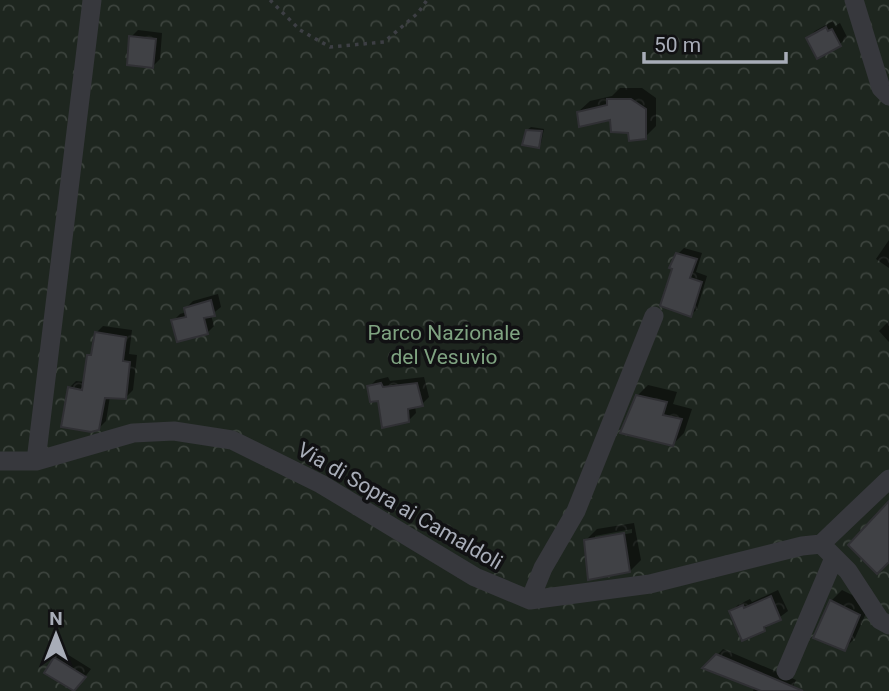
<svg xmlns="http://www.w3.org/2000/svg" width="889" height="691" viewBox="0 0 889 691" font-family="Roboto,sans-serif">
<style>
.park{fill:url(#park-crowns)}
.shadow{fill:#0007;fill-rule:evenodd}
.building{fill:#404145;stroke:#303034;stroke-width:2}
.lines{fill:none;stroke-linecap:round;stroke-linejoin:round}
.path{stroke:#3d3f44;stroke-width:3.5;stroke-dasharray:3.5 5;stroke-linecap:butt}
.minor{stroke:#37383d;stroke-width:19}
.labels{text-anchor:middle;stroke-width:7;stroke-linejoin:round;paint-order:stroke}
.park-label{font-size:21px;fill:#7fa381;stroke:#111113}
.street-label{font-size:21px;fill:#a8adb8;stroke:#111113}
</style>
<defs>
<pattern id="park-crowns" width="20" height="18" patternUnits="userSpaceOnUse" patternTransform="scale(1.75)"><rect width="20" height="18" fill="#1e261f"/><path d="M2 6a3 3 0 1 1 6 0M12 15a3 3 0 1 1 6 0" fill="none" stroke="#3c433d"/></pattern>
</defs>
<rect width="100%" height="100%" fill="#161618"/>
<path class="park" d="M0,0H889V691H0Z"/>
<path class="shadow" d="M833,21L835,26L840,23L847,37L840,44L817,57L808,38L815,31Z
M138,30L162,33L160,59L153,66L131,37Z
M620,88H642L656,98V126L645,137L629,131L612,117L578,112L590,101L612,96Z
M531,127L544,129L541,143L538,146L527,130Z
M889,240V268L876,259Z
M684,248L702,253L696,272L707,276L697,309L691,315L678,254Z
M218,294L221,307L211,315L214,326L207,333L173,321L180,314L187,312L186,308L193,301Z
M889,321V342L879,331Z
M103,326L132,330L129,354L137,355L133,390L126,397L110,396L106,421L98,429L69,388L76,381L85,382L89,356L94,351L96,333Z
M388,377L390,381L424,377L429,397L422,404L415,406L416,413L409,420L379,399L369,387L376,380Z
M648,385L677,392L673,404L692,409L684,433L673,444L637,396Z
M634,523L641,560L630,571L586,540L597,529ZM632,529V533L595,539V536Z
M778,590L788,611L764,629L731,612L738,605L750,599L752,602Z
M842,590L870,604L855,638L844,649L831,601Z
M723,649L796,680L791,691H753L755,687L705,668Z
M62,651L91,669L81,682L55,658Z"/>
<path class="building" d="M826,27L828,31L832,29L841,46L817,59L806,38Z
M129,36L156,39L153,68L127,65Z
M607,99H631L646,109V139L629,141L628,133L611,132L610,120L579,127L577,112L607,105Z
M526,130L542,131L539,148L522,145Z
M676,253L697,259L690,278L702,282L691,317L660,306L672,269L669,268Z
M211,300L215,316L204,318L208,334L177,342L171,320L186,317L184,308Z
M95,332L126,337L123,361L130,362L126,399L105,398L99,430L91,432L61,427L68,387L82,390L87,355H91Z
M381,383L383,387L417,383L423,406L408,409L409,422L382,428L378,401L370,402L367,386Z
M636,395L667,402L663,415L682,419L673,446L620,433Z
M889,501V562L877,574L848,545Z
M624,533L630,572L588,580L584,540Z
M771,596L781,620L764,627L765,631L742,641L729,611L743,605L744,608Z
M830,600L860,615L845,651L813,638Z
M716,654L782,682L803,691H761L702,668Z
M54,657L86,677L74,691L44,673Z"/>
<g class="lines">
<path class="path" d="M270,0L300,30L330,47L384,42L418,13L427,0"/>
<path class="minor" d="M854,0L881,88L889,96
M0,461H36L133,433L174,431L232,440L321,484L475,577L530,600L650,584L802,546L821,544L848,571L880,620L889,625
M36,461L92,0
M821,544L889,479
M530,600L543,568L576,511L654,316
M786,671L834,558"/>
</g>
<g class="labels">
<g class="park-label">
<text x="444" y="340">Parco Nazionale<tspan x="444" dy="24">del Vesuvio</tspan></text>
</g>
<g class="street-label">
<text transform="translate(400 506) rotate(30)" y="7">Via di Sopra ai Camaldoli</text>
</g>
</g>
<g transform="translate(56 635)" stroke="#111113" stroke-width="5" paint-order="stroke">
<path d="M0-5L12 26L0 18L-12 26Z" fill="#a8adb8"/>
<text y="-10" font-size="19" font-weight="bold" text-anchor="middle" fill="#a8adb8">N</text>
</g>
<path d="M644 52v10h142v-10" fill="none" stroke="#a8adb8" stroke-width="3.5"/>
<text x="654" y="52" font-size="21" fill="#a8adb8" stroke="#111113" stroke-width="5" paint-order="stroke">50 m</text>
</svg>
